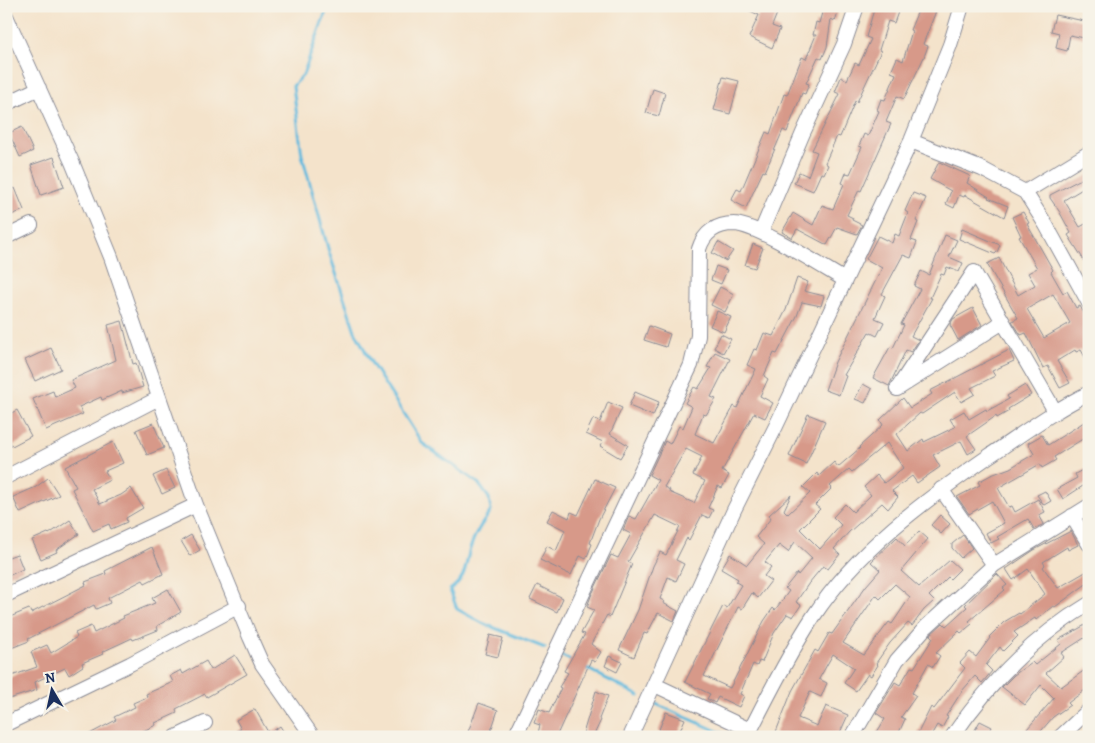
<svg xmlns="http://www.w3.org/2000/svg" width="1095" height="743" viewBox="0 0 1095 743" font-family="Alegreya,serif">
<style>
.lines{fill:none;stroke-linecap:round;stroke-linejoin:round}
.stream{stroke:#60bade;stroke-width:3}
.building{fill:#d79989;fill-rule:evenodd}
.minor-casing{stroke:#888994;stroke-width:16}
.minor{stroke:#fff;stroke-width:14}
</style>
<rect width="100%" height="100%" fill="#f7f3e8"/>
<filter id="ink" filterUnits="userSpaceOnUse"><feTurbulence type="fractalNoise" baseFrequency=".02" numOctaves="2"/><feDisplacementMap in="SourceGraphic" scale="10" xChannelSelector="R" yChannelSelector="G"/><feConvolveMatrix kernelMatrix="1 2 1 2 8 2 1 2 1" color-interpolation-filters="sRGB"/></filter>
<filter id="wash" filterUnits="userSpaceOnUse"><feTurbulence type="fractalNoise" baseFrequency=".0096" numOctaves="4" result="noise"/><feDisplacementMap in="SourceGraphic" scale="20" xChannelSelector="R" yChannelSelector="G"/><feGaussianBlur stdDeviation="1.12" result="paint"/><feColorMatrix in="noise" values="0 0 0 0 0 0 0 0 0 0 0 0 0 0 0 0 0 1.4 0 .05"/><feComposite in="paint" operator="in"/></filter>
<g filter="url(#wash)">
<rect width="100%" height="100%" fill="#f4e3cb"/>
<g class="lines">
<path class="stream" d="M328,6L303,75L293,86L302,155L329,252L355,331L372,364L422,443L478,483L489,498L491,511C483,522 475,533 471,546C464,565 469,575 450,590L457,609L482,623L545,648
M562,656L572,661
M584,667L639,696
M656,704L724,734"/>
</g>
<g id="blocks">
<path class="building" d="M739,6H780L772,26L780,29L772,48L749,37L759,15Z
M824,6L839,9L835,21L831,19L827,47L822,59L818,57L806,83L809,84L805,94L802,93L787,132L783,130L765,172L763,171L746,208L731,200L737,189L741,191L766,132L770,134L784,94L787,95L802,57L806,59L816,35H813L816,22L819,23Z
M875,6H883L898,12L894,23L888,21L879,50L881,51L857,102L855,101L840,137L837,136L825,163L828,165L824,174L821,173L813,191L794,183L799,172L808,176L817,152L812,150L840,94L835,92L841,77L847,80L855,63L859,65L871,39L866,37Z
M920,6H938L923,44L928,46L924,57L904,99L897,96L886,122L891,124L861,191L859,190L847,215L853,218L852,220L862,225L857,234L837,227L827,245L797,229L792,238L782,232L793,213L813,225L822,205L833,209L844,184L842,183L846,173L850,174L862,147L859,146L864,134L868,136L879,111L877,110L881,99L885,100L896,74L891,72L897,58L903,61L912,31L910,30Z
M1055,15L1089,22V39L1070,35L1067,51L1056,48L1059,33L1051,31Z
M723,77L739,81L730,114L714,110Z
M653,89L665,93L659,116L646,113Z
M22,127L33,151L20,157L9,133Z
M54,157L64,187L41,195L31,165Z
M939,162L970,176L967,183L989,197L988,198L1008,206L1004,217L965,195L964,197L959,195L954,208L946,204L951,191L930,179Z
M1089,175V185L1064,200L1080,227L1089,222V268L1068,235L1071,233L1059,211L1050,198V195Z
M15,188L24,210L6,217V192Z
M913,193L926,198L916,221L918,222L911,240L917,242L911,258L903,255L882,294L885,296L875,318L884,322L877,336L869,332L844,375L846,376L839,395L825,390L835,362L882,268L866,259L878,236L892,243L895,234L899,236L908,213L905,211Z
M1023,212L1029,223L1027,224L1053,270L1051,272L1063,293L1067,291L1076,308L1080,306L1089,322L1086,324L1089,329V364L1081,350L1076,352L1075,350L1057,361L1070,383L1060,388L1048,366L1043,368L1026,333L1021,335L1012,321L1018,318L987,264L999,258L1018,295L1035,285L1028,273L1037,268L1019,237L1021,236L1012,217ZM1053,294L1070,323L1044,338L1027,309Z
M962,229L1000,245L997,252L995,254L959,239Z
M945,235L957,240L949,257L963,263L959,272L947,267L944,275L941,274L930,298H932L911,336L919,340L911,352L906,350L889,386L873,378L890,347L893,348L904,325L901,324L920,289L914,286L921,271L929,275Z
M718,242L733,251L726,261L712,253Z
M753,244L763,248L755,268L745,265Z
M716,266L727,270L721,284L711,280Z
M797,278L808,282L804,291L824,296L821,306L802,302L797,316L777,354L774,353L764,376L768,379L760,396L773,403L765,418L754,413L722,471L729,475L722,488L718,486L708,508L713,510L709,518L702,515L689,540L687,538L676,560L684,564L676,581L668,577L660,599L664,601L663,603L678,611L674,621L658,613L647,634L644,633L634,657L619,650L638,610L653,566L660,552L666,555L680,527L655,515L628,562L632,564L610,617L607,615L591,644L601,652L595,662L591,660L556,737H537L540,725L534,723L539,709L549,713L561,688L559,687L568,673L564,671L585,634L581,633L594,610L587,607L591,596L611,555L618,558L631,534L623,530L629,516L636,519L658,480L649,475L665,441L670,444L679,426L683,428L692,407L685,403L694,387L698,389L711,368L707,367L715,352L730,359L711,397L716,399L706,415L703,414L695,434L714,443L734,406L737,408L756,369L747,365L754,349L757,350L764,333L773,336L786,310ZM686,449L702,457L693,475L705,481L694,503L669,492L670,490L664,487Z
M720,287L734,294L725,312L711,305Z
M973,308L982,325L958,340L950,325L953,319Z
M717,311L731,317L724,332L710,326Z
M122,321L133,364L136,363L143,387L122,393V391L102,400L101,397L79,407L83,414L46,430L33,399L53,391L55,397L75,388L71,380L116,360L108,325Z
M649,326L670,334L666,347L644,340Z
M721,334L731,339L723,353L714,348Z
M51,348L61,369L35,381L25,360Z
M1009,350L1014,361L992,371L995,376L971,388L975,394L961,402L955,392L922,414L920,413L897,434L908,451L923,439L924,442L955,427L950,419L964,411L969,419L986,409L987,411L1009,399L1007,396L1025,385L1031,395L1008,409L1009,411L997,418L996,416L967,436L976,449L968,454L961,441L933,455L940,467L917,483L912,476L892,491L898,497L888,509L882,503L849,532L834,549L840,554L828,569L823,566L809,583L796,602L801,605L793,617L787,614L774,633L762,662L759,661L757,666L753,664L740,694L744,696L739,707L718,697L715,703L707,699L710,694L685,682L723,606L727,608L741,585L736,582L738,579L721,569L730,554L747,565L764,544L756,537L771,518L769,515L791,495L784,510L788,514L810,493L803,487L817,473L819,476L834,462L838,467L860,448L859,447L883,425L880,420L903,398L910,408L932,394L930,391ZM887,443L903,468L884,483L877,475L864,487L871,495L853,512L845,504L833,517L841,525L820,549L800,529L820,509L815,505L832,488L830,486L849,469L852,472ZM795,542L812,558L798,575L797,573L785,588L789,591L775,610L773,608L764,621L730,688L704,676L738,607L742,609L752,593L758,598L771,581L764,576L771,567L765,562L779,545L788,552Z
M863,384L872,389L865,403L855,399Z
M635,392L659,402L653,416L629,406Z
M608,402L622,408L610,434L628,445L620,458L600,446L603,442L586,434L593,419L600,422Z
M17,410L31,436L12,446L6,435V416Z
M808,414L825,421L806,464L789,456Z
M1084,422L1089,435L1054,457L1056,460L1042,468L1040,464L998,488L1009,507L1012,506L1015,512L1038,499L1045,512L1039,515L1044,524L1034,529L1028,519L997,537L999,539L991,543L986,533L1004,523L992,501L969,514L957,497L980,485L978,482L991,475L1010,468L1034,454L1028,443L1042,435L1048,445Z
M153,423L164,448L147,455L136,430Z
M113,442L123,463L105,471L110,480L92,489L100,504L121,495L131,488L143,508L126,518L127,522L111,529L109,524L93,531L72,489L76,487L65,467Z
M1086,468L1089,473V482L1063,499L1057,489L1077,478L1075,474Z
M166,470L175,488L162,494L153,476Z
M48,478L59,495L20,513L13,497L36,487Z
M595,479L615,488L599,519L590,543L592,544L586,559L580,556L571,575L540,560L547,546L556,551L565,530L547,521L553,510L569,518L571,512L578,515Z
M1045,491L1051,501L1044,505L1037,495Z
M940,515L950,524L941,534L931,525Z
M70,520L79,534L56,550L57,552L41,559L32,540L48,533L49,534Z
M919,531L928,539L901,571L919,587L950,560L960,569L950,579L948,577L929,596L934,601L924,610L912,626L908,623L890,643L876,663L878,665L871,676L868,674L856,691L844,683L854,668L833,654L819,679L827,683L821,697L810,692L798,718L817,726L826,706L848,715L838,737H774L792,691L815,650L818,652L829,633L832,634L866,586L880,570L871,562L897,537L905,546ZM895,584L910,597L892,624L889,622L864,655L843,643L876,595L880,599Z
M1071,531L1078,545L1068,550L1067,547L1043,562L1045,565L1043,567L1058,588L1089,570V582L1055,607L1053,606L1036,620L1035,618L1014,632L1018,636L1003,651L1000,647L986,665L992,671L982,683L975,676L962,691L946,716L948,717L942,728L937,725L930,737H916L931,707L934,709L965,668L960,663L970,652L976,657L990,638L989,637L1004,622L1019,613L1020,614L1045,594L1028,569L1013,580L1006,569L1034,550Z
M191,535L200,550L190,556L181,541Z
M963,535L972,548L961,558L952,548V544Z
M152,547L163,574L145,583L143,580L108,598L110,603L96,609L94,605L28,639L29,641L6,650V624L12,622L10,617L29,609L31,613L86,585L85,582L106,574L105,571Z
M17,554L23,569L6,577V558Z
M997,574L1007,585L1003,588L1005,590L969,621L972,624L961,633L959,631L936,653L940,656L933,667L928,664L912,693L916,696L901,717L905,719L897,737H874L885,719L876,713L895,682L900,685L911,667L914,668L933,638L930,635L943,623L946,626L967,607L965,605Z
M537,585L563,598L557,612L530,599Z
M168,589L181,612L157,626L158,630L133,640L132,638L102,652L103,654L82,663L83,666L69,675L65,668L35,682L37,690L6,700V678L37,667L31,652L47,645L51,653L77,637L75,633L91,626L94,633L124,618L123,616L155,603L152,598Z
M1089,623V635L1061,653L1064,657L1046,673L1061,687L1089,667V687L1068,703L1070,705L1053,717L1036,737H1020L1054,698L1041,685L1025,705L1002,687L1014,675L1032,662L1035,665L1061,644L1058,640Z
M490,635L503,638L498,657L485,654Z
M235,655L247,674L207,697L205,694L176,709L177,713L155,723L156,725L130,737H84L116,720L114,717L135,707L133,703L147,697L146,694L173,682L170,676L181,670L183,674L206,661L211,670Z
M609,656L622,662L617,672L605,666Z
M596,691L608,696L599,719L601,720L593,737H582Z
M479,703L498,710L489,737H466Z
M255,709L269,734L280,726L287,737H224L241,729L236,720Z
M666,712L685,719L677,737H669L658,732Z
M980,721L992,727L987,737H971Z"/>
</g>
</g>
<g filter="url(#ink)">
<use href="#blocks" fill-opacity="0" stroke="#888994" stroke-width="1"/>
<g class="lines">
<g class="minor-casing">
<path id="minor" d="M6,16L72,162L111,257L196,505L250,637L262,664L313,737
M6,104L39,88
M911,141L982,169L1025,192L1046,225L1089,303
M1025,192L1089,153
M761,232L803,133L844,44L857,6
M6,237L31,225
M1003,322L897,389L974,272L1055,411
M6,477L159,398
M941,489L994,565
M1072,516L1089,544
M6,595L196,505
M655,685L750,730
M6,724L130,664L239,606
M176,737L205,723
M515,737L691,365L698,336L699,249C704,233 716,224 734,224C758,225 821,266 845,280
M630,737L734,510L776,426L911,141L950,45L962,6
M747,737C766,699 790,652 813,617C857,550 924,501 989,456C1022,434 1053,411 1089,393
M852,737L897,660L926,627L994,565L1089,506
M952,737C989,683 1032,638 1089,604
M1060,737L1089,710"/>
</g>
<use href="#minor" class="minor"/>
</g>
</g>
<rect width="1095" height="743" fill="none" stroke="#f7f3e8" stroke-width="25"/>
<g transform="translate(52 690) rotate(351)" stroke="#f7f3e8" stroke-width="4" paint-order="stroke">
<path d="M0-4L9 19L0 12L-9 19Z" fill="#1b2f5e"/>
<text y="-8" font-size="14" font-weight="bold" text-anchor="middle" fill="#1b2f5e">N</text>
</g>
</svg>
